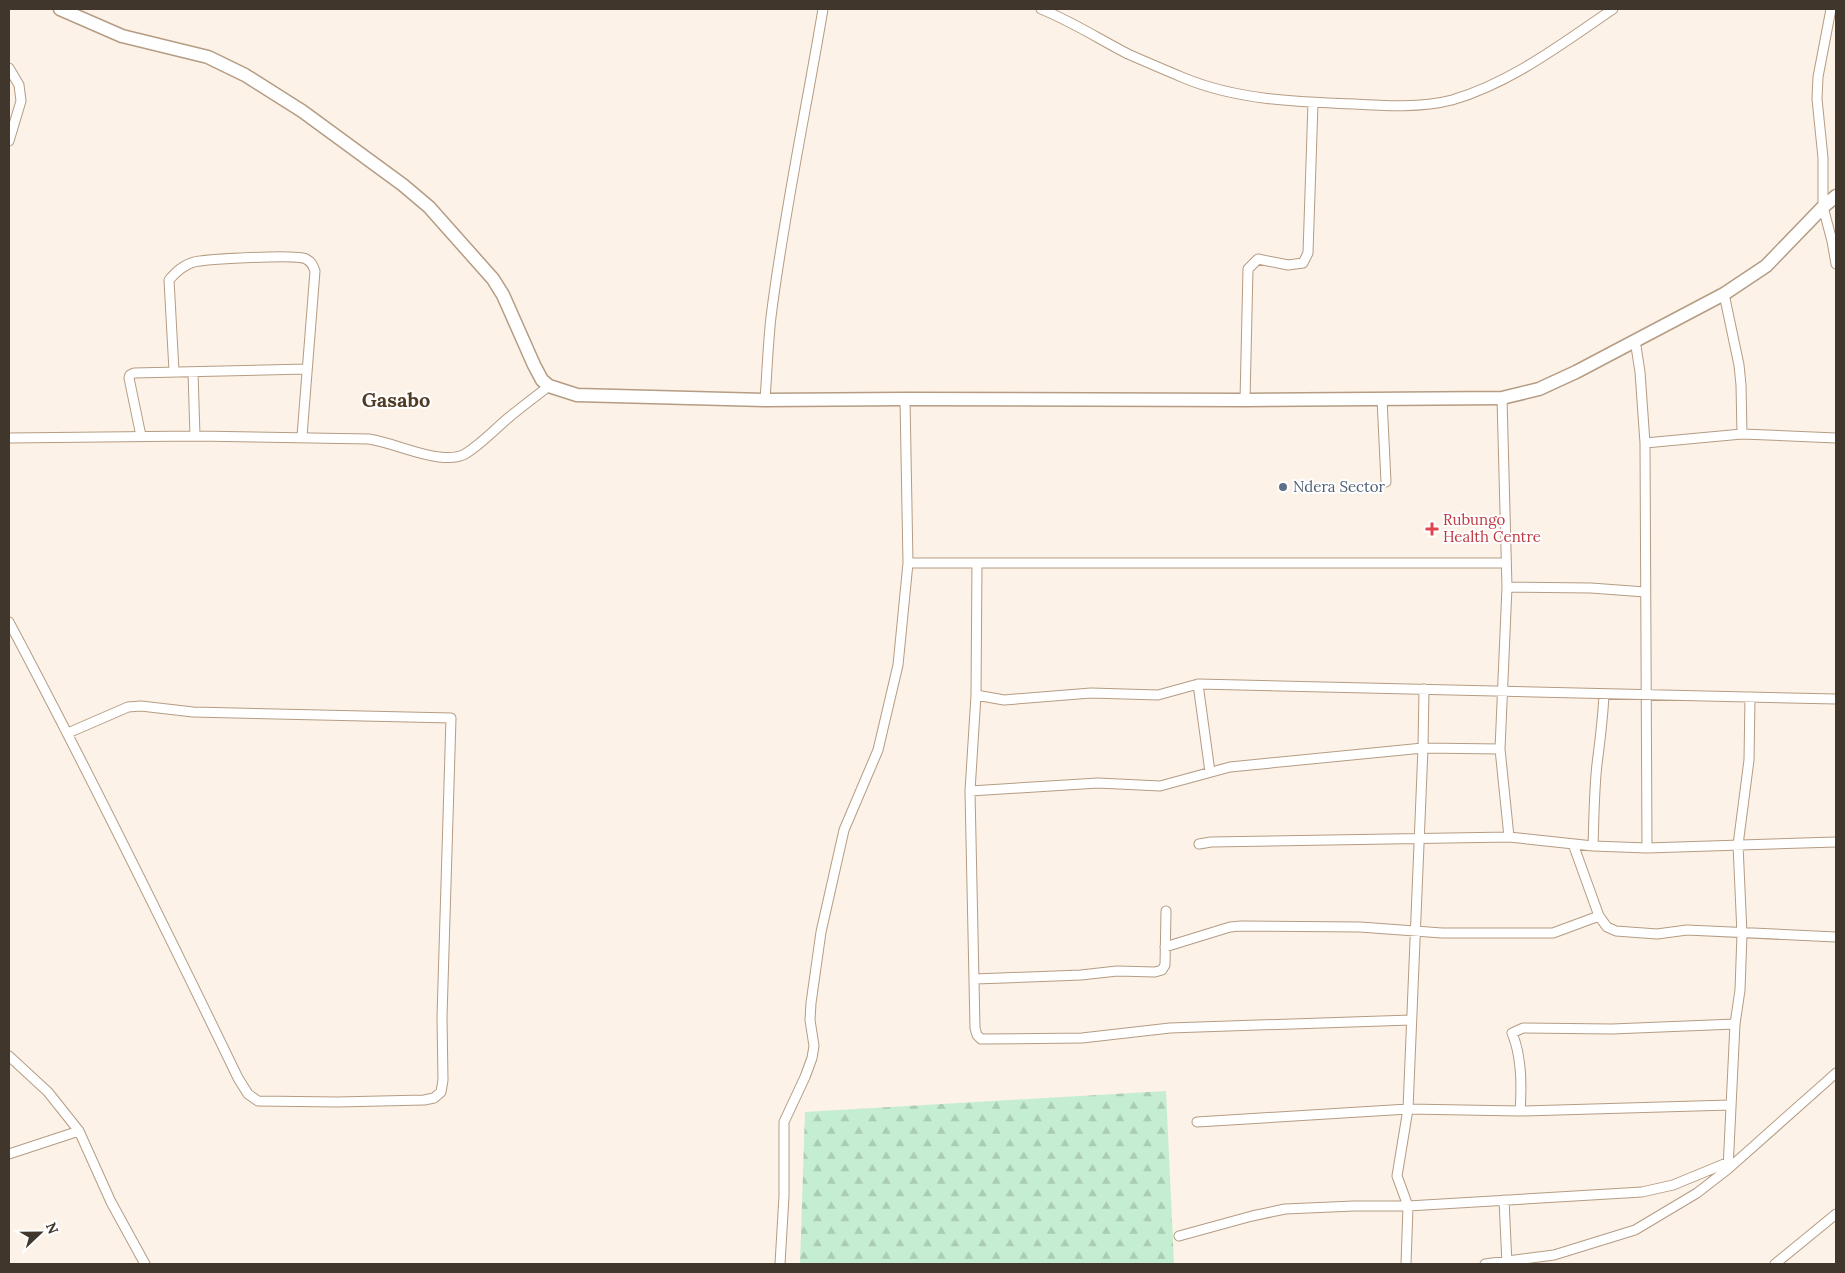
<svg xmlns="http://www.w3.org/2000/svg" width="1845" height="1273" viewBox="0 0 1845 1273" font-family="Lora,serif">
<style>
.forest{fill:url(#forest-firs)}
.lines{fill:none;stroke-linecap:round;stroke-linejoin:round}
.minor-casing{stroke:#b59c83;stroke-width:11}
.secondary-casing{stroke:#b59c83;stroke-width:15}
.minor{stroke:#fff;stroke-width:9}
.secondary{stroke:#fff;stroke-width:12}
.service-dot{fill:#5c6f8a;stroke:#fff;stroke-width:2}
.health-dot{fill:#e0444e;stroke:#fff;stroke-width:2}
.labels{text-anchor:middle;stroke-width:4;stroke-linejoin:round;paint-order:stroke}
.service-label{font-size:15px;fill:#4e5e75;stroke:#fff;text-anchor:start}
.health-label{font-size:15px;fill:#be3a42;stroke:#fff;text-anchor:start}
.district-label{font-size:20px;font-weight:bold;fill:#4f3a24;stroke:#fff}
</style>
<defs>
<pattern id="forest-firs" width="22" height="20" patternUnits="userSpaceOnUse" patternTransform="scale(1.25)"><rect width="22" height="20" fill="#c5edd2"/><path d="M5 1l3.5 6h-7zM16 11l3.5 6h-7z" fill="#aaccb4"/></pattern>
</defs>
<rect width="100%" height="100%" fill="#fcf2e7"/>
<path class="forest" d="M1166,1091L1174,1264H800L805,1112Z"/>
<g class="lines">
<g class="minor-casing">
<path id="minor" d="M1041,9C1071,21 1099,39 1128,54C1146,62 1165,70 1184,78C1237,100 1297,102 1354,104C1386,106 1421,108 1452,100C1511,83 1563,43 1613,9
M1831,9L1818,77L1817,99L1823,158V207L1832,241L1836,264
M9,68L19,85L21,101L9,141
M1724,294L1739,365L1741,385L1742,434
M1635,340L1640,372L1645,443L1647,848
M174,371L169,280C176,272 183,265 194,262C207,259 296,254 306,259C312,262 313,266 315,271L302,436
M193,372L195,436
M1502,398L1507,587L1500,749L1509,837
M1382,399L1386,482
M765,400C767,372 768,344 771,317C784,213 806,111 823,9
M1245,400L1248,269L1258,259L1288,265L1303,263L1308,253L1313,103
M141,436L129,378L130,375L134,373L307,369
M9,438L195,436L369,439C393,443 415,454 439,457C448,458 458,458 465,454C480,445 493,431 507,419C520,408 535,397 549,386
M1645,443L1742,434L1836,438
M908,563H1506
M977,563L976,695L970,791L975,1028L977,1035L981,1039L1082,1038L1170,1028L1411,1020
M1507,587L1591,588L1645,592
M9,622C89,772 164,925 238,1078L248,1094L258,1101L337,1102L424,1100L434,1098L441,1092L443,1080L442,1017L451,718L193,712L141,706L128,707L68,733
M1198,684L1210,772
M976,695L1004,700L1091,693L1158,695L1198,684L1836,699
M970,791L1098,783L1160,786L1230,767L1423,748L1500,749
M1199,844L1211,842L1509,837L1593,846L1647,848L1836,842
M1573,844L1599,916
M1593,846C1594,819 1594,791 1597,764C1600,741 1603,718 1604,694
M1165,947L1230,927L1241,926L1360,927L1442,933H1553L1599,916L1607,927L1616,931L1657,934L1687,930L1836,937
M975,979L1081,975L1117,971L1155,972L1162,970L1165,965L1166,911
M9,1056L48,1092L79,1131L111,1202L145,1264
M1520,1111C1522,1085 1522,1057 1512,1033L1523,1028L1612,1029L1735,1024
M1197,1122L1408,1109L1520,1111L1730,1105
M9,1154L79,1131
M1728,1169L1735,1024L1740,990L1742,934L1738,845L1749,760L1750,697
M1504,1200L1507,1264
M1179,1236L1252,1216L1285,1209L1354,1206H1408L1642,1192L1673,1185L1729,1162
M780,1264L784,1196V1122L805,1077L812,1058L814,1046L810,1020L811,1003L821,932L844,830L878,750L898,665L908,563L905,399
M1406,1264L1408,1206L1397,1176L1408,1109L1423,748L1424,689
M1485,1264L1554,1255L1635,1230L1697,1193L1728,1169L1836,1073
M1775,1264L1836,1214"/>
</g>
<g class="secondary-casing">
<path id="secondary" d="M60,9L122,36L208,57L245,75L302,111L403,185L429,207L493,279L503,295L534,365L542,380L549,386L577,395L765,400L905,399L1245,400L1502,398L1539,389L1576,372L1724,294L1766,266L1823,207L1836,196"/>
</g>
<use href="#minor" class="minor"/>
<use href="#secondary" class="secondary"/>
</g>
<circle class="service-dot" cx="1283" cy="487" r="5"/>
<path class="health-dot" d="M1429.5 521.5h5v5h5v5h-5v5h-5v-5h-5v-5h5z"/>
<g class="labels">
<g class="service-label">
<text x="1293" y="492">Ndera Sector</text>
</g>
<g class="health-label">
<text x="1443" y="525">Rubungo<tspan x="1443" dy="17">Health Centre</tspan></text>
</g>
<g class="district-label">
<text x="396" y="407">Gasabo</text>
</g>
</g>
<rect width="1845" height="1273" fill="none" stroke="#40362b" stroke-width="20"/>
<g transform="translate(40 1233) rotate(68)" stroke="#ffffff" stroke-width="4" paint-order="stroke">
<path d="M0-4L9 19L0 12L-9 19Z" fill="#40362b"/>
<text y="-8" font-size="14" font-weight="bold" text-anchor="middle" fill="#40362b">N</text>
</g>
</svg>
